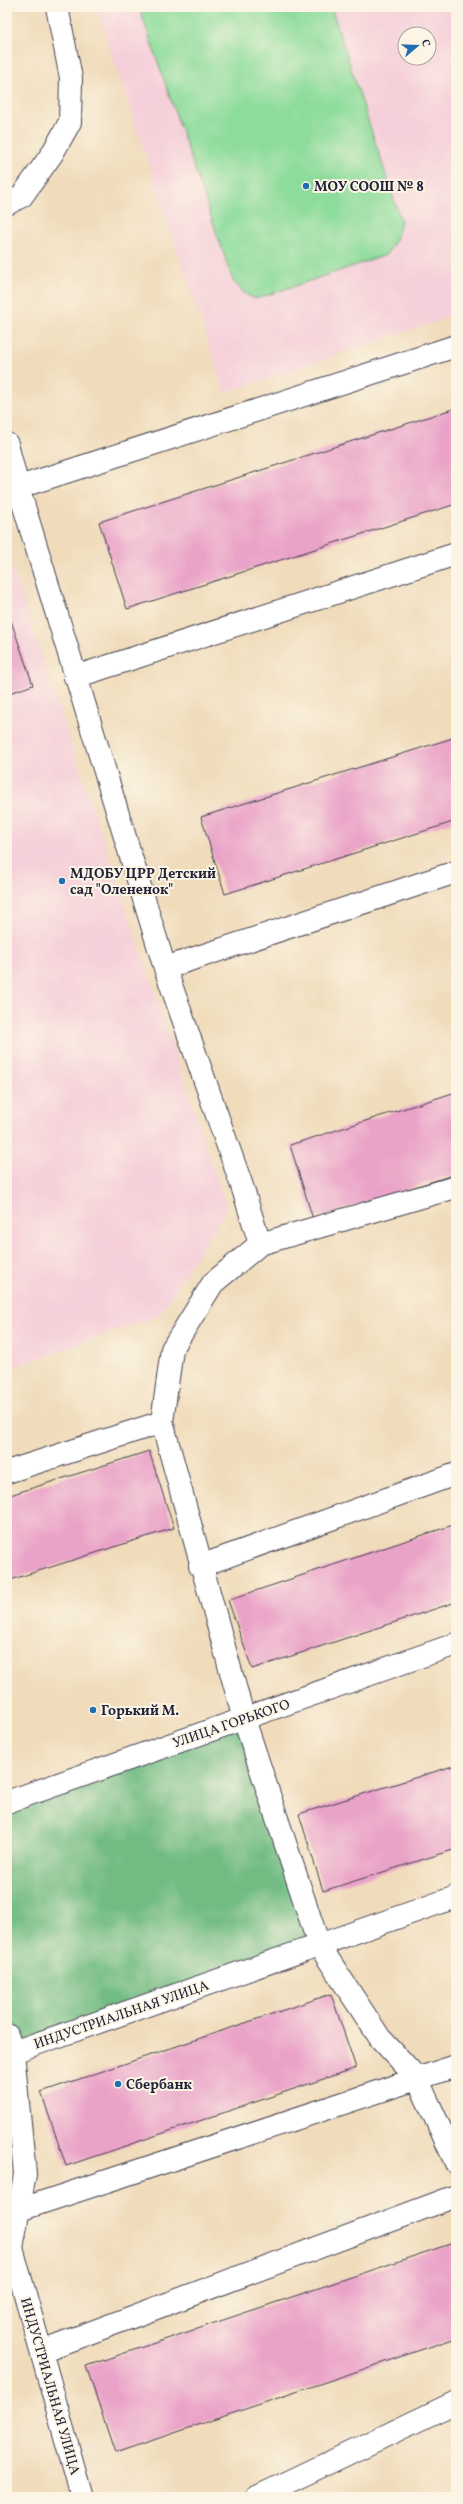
<svg xmlns="http://www.w3.org/2000/svg" width="463" height="2504" viewBox="0 0 463 2504" font-family="Vollkorn,serif">
<style>
.built{fill:#f5cfd9;fill-rule:evenodd}
.green{fill:#8ddc9b;stroke:#587f6b}
.forest{fill:#72bc83;stroke:#4a6f5f}
.building{fill:#eaa3c8}
.lines{fill:none;stroke-linecap:round;stroke-linejoin:round}
.minor-casing{stroke:#413e4e;stroke-width:24}
.minor{stroke:#fff;stroke-width:22}
.poi-dot{fill:#1f6fb2;stroke:#fcf5e5;stroke-width:1.5}
.labels{text-anchor:middle;stroke-width:4;stroke-linejoin:round;paint-order:stroke}
.poi-label{font-size:14px;font-weight:bold;fill:#22223b;stroke:#fcf5e5;text-anchor:start}
.street-label{font-size:14px;fill:#22223b;stroke:#fcf5e5}
</style>
<rect width="100%" height="100%" fill="#fcf5e5"/>
<filter id="ink" filterUnits="userSpaceOnUse"><feTurbulence type="fractalNoise" baseFrequency=".025" numOctaves="2"/><feDisplacementMap in="SourceGraphic" scale="8" xChannelSelector="R" yChannelSelector="G"/><feConvolveMatrix kernelMatrix="1 2 1 2 8 2 1 2 1" color-interpolation-filters="sRGB"/></filter>
<filter id="wash" filterUnits="userSpaceOnUse"><feTurbulence type="fractalNoise" baseFrequency=".012" numOctaves="4" result="noise"/><feDisplacementMap in="SourceGraphic" scale="16" xChannelSelector="R" yChannelSelector="G"/><feGaussianBlur stdDeviation="0.9" result="paint"/><feColorMatrix in="noise" values="0 0 0 0 0 0 0 0 0 0 0 0 0 0 0 0 0 1.4 0 .05"/><feComposite in="paint" operator="in"/></filter>
<g filter="url(#wash)">
<rect width="100%" height="100%" fill="#f0dcbb"/>
<path class="built" d="M96,7H456V315L225,393ZM405,34H429V58H405Z
M7,553L227,1208L159,1316L7,1370Z"/>
<path class="green" d="M139,7H331L401,221L396,240L386,255L256,299L245,294L233,281Z"/>
<path class="forest" d="M244,1719L319,1945L13,2052L7,2035V1802Z"/>
<g id="blocks">
<path class="building" d="M456,408V504L127,609L99,522Z
M7,609L33,685L7,694Z
M456,737V821L225,894L201,817Z
M456,1092V1174L313,1219L290,1145Z
M149,1451L174,1528L7,1581V1496Z
M456,1524V1602L252,1669L228,1600Z
M456,1765V1849L323,1891L299,1814Z
M331,1994L356,2068L66,2166L41,2092Z
M456,2242V2338L115,2453L86,2366Z"/>
</g>
</g>
<g filter="url(#ink)">
<use href="#blocks" fill-opacity="0" stroke="#413e4e" stroke-width="1"/>
<g class="lines">
<g class="minor-casing">
<path id="minor" d="M7,204L22,196L52,154L70,122L71,78L57,7
M7,444L18,487L165,968L242,1186L260,1244L213,1283L172,1349L162,1422L244,1719L319,1945L380,2038L417,2078L456,2163
M7,491L456,346
M75,677L456,554
M165,968L456,872
M260,1244L456,1187
M7,1472L162,1422
M200,1566L456,1474
M7,1802L456,1644
M7,2035L13,2052
M19,2210L456,2066
M41,2351L456,2196
M82,2497L12,2248L25,2174L13,2052L456,1897
M257,2497L456,2402"/>
</g>
<use href="#minor" class="minor"/>
</g>
</g>
<g class="poi-dot">
<circle cx="306" cy="186" r="4"/>
<circle cx="62" cy="881" r="4"/>
<circle cx="93" cy="1710" r="4"/>
<circle cx="118" cy="2084" r="4"/>
</g>
<g class="labels">
<g class="poi-label">
<text x="314" y="191">МОУ СООШ № 8</text>
<text x="70" y="878">МДОБУ ЦРР Детский<tspan x="70" dy="16">сад "Олененок"</tspan></text>
<text x="101" y="1715">Горький М.</text>
<text x="126" y="2089">Сбербанк</text>
</g>
<g class="street-label">
<text transform="translate(231 1723) rotate(-19)" y="5">УЛИЦА ГОРЬКОГО</text>
<text transform="translate(121 2014) rotate(-19)" y="5">ИНДУСТРИАЛЬНАЯ УЛИЦА</text>
<text transform="translate(51 2386) rotate(74)" y="5">ИНДУСТРИАЛЬНАЯ УЛИЦА</text>
</g>
</g>
<rect width="463" height="2504" fill="none" stroke="#fcf5e5" stroke-width="24"/>
<g transform="translate(417 46) rotate(71)"><circle r="19" fill="#fcf5e5" stroke="#a5a1a1"/>
<path d="M0-3L7 15L0 10L-7 15Z" fill="#1f6fb2"/>
<text y="-6" font-size="11" font-weight="bold" text-anchor="middle" fill="#22223b">С</text>
</g>
</svg>
